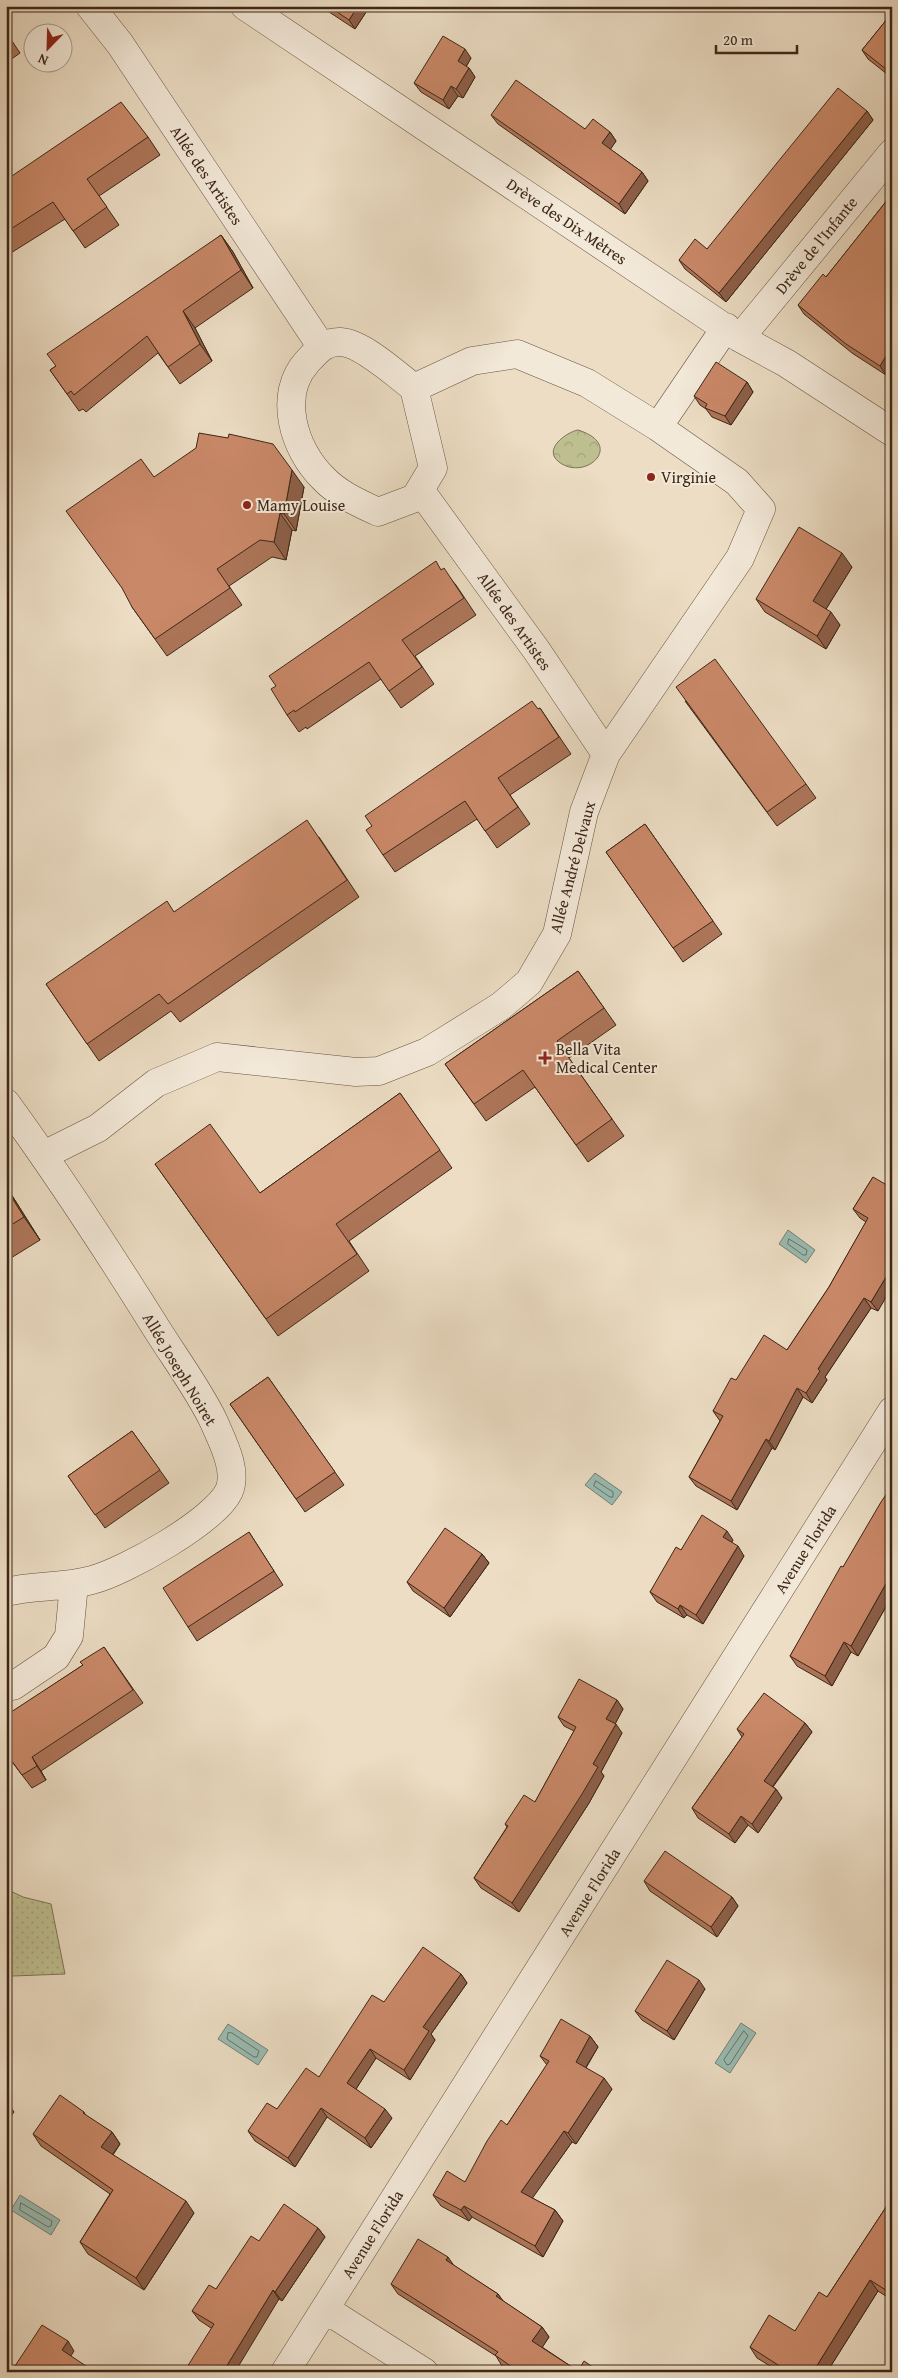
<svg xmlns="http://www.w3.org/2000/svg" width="898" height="2378" viewBox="0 0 898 2378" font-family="'Gentium Book Plus',serif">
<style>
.park{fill:url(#park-crowns);stroke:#7e7353}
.garden{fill:url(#garden-dots);stroke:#7e7353}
.water{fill:#99bcb3;stroke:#748074}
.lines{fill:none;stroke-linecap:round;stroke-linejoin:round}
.shore{stroke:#6b7264;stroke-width:1}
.minor-casing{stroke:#695442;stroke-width:29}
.minor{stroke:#f3e9d9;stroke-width:28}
.wall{fill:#ad7559;stroke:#3d2716}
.shaded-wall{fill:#8d5f49;stroke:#3d2716}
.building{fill:#c98868;stroke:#3d2716}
.poi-dot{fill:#8f2418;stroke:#f3e9d9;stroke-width:2}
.labels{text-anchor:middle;stroke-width:4;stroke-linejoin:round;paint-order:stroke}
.street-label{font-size:16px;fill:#3d2716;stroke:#f3e9d9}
.poi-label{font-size:16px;fill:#3d2716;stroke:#f3e9d9;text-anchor:start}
</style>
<defs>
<pattern id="park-crowns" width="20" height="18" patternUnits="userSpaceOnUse" patternTransform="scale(1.25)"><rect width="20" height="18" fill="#bebf90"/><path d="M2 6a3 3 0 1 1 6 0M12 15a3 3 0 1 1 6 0" fill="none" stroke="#a4a47b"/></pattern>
<pattern id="garden-dots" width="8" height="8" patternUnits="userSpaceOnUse" patternTransform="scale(1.25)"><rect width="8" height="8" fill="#bebf90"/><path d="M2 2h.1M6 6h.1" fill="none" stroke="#a4a47b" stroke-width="1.8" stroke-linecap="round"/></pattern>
</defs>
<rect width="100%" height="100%" fill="#ecddc4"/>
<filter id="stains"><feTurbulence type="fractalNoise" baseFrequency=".004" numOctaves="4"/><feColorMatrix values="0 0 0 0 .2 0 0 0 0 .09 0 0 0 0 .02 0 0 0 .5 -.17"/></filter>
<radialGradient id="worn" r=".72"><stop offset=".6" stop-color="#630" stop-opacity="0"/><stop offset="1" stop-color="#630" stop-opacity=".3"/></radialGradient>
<path class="park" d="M578,430C626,445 585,482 559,462C542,449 567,432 578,430Z"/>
<path class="garden" d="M6,1889L23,1897L51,1904L65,1974L13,1976L6,1974Z"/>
<path class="water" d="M788,1230L815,1250L806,1263L779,1244Z
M595,1473L622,1492L612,1505L585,1485Z
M741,2023L756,2033L730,2073L715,2063Z
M228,2024L268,2050L258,2065L218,2039Z
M20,2195L60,2220L51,2235L11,2210Z"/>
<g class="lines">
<path class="shore" d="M789,1239L807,1250L806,1255H803L788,1244Z
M596,1481L613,1492V1497H610L594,1486Z
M744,2031L748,2036L730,2064L727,2065L724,2060Z
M232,2033L259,2051L257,2057H254L227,2039L228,2033Z
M21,2203L52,2221L51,2226L48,2227L20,2210Z"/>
<g class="minor-casing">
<path id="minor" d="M90,6L120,44L321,346
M245,6L740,338L786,363L892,432
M740,338L892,153
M414,388C397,375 362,343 341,342C325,341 317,351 307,362C277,395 294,450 323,478C338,494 359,503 378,512L415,498L433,468L414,388L472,361L517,354L587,383L658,427
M420,490L537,651L606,754
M6,1103C58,1174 106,1248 153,1323C172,1354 199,1390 214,1422C222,1441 238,1470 229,1491C215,1521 124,1572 92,1580C63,1588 34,1585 6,1592
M44,1155L98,1128L156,1083L217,1057L356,1072L379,1071L427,1052L501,1006L529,982L557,934L584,812L606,754L740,558L761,509L737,482L658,427L726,327
M6,1686H13L56,1657L69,1636L74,1584
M325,2309L424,2372
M285,2372L892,1411"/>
</g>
<use href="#minor" class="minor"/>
</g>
<path class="wall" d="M320,6H370L355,29Z
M892,13V78L868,59L862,50Z
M6,32L20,53L6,63Z
M471,58L466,67L469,68L475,77L463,98L458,96L449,109L421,92L414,83Z
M867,111L873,120L726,302L685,269L679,260L707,249Z
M491,115L585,129L610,132L616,141L610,149L642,172L648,181L625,214L498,124Z
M148,137L160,155L99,196L119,225L85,248L65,219L6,256V180Z
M892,194V366L886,375L852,353L804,314L798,305L826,277Z
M221,235L233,252L253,288L195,328L212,361L180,384L158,353L86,412L83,409L79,411L50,370L56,366Z
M747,382L753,392L731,425L712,417L706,409L700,405L694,396Z
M154,477L304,487L296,531L292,530L286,560L272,557L229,586L242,605L167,656L132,607Z
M852,567L826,609L840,625L826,649L765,612L756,599Z
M442,569L456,585L476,615L415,656L434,684L401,708L381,679L307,729L306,727L299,732L287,715Z
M685,701L806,784L816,798L777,826Z
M540,708L571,754L510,795L530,824L497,848L477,819L395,872L383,855L372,826Z
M645,824L722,934L683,962L606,852Z
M319,837L359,897L180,1022L171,1011L99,1061L46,984L174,912Z
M578,971L616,1025L569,1058L624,1136L588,1162L535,1087L486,1121L445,1064Z
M400,1093L452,1168L349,1241L369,1271L278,1336L155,1164L260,1193Z
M873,1177L878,1311L871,1308L825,1377L827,1380L812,1403L803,1397L775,1450L772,1448L737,1510L696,1486L689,1477L720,1421L713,1411L736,1380L787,1350L829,1287L866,1222L860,1218L853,1209Z
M6,1186L40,1240L6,1261Z
M268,1377L344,1485L305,1512L230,1404Z
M132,1431L169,1483L105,1528L68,1476Z
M892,1486V1596L858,1656L851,1652L832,1686L797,1666L790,1656Z
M249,1532L283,1585L197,1641L188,1627Z
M733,1540L731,1543L744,1556L703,1624L687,1615L684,1618L657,1602L650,1592L681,1550Z
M482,1554L489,1563L450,1617L413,1591L407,1582Z
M104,1647L143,1703L41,1771L46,1780L32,1788L6,1754V1710L9,1714L83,1665Z
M617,1700L623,1709L615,1724L622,1733L601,1772L604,1776L589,1803L519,1912L481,1888L474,1878L507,1827L505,1824L535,1802L574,1731L564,1726L558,1717Z
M805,1723L812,1732L773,1787L776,1789L782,1798L758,1833L748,1825L735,1843L698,1818L692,1808L742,1737L737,1729Z
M644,1881L732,1897L738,1906L717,1937L650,1891Z
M461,1974L467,1983L431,2034L435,2040L410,2080L376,2058L356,2089L392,2118L371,2148L327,2117L295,2167L255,2141L248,2131L319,2077L384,2002Z
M705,1989L674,2040L642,2020L635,2011Z
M590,2036L598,2047L586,2068L612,2089L576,2144L572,2142L532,2198L555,2210L563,2221L543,2257L472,2217L469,2221L441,2206L433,2195L465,2182L507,2125L547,2065L540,2056Z
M84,2112L86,2116L112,2132L120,2144L113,2155L194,2213L144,2290L88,2254L80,2242L110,2194L41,2146L33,2134Z
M892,2198V2300L878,2291L827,2372H780L757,2358L750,2347L795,2331L827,2297Z
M318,2228L325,2237L282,2301L279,2299L211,2328L199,2320L192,2311L216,2289L259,2241Z
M453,2265L498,2294L503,2301L542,2327L549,2337L542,2347L578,2371L600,2372H512L502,2366L496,2356L398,2294L391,2284Z"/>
<path class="shaded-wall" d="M358,6H370L355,29L349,20Z
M465,49L471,58L464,70L458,61Z
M469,68L475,77L463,98L456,89Z
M451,86L458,96L449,109L443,100Z
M867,111L873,120L726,302L719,293Z
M610,132L616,141L608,153L602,143Z
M642,172L648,181L625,214L619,204Z
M221,235L233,252L253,288L241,270Z
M183,311L195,328L212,361L200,344Z
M889,351L892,355V366L886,375L880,366Z
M747,382L753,392L731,425L725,416Z
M292,470L304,487L296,531L284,514Z
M280,513L292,530L286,560L274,542Z
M842,553L852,567L823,614L813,601Z
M831,612L840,625L826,649L817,636Z
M6,1186L40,1240L24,1217L6,1188Z
M892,1244V1259L887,1252Z
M892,1267V1287L878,1311L871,1302Z
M864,1298L871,1308L825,1377L827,1380L812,1403L806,1393L818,1369Z
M797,1388L803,1397L775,1450L769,1441Z
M766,1439L772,1448L737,1510L731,1501Z
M727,1531L733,1540L729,1547L723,1537Z
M738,1546L744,1556L703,1624L696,1615Z
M482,1554L489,1563L450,1617L444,1608Z
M888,1580L892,1585V1596L858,1656L851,1646Z
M680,1605L687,1615L684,1618L678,1609Z
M844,1642L851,1652L832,1686L825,1676Z
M617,1700L623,1709L613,1728L606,1719Z
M805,1723L812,1732L770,1790L764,1781Z
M616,1724L622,1733L601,1772L604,1776L589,1803L519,1912L512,1903L593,1764Z
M32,1757L41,1771L46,1780L37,1766Z
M776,1789L782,1798L758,1833L752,1824Z
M741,1816L748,1825L735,1843L729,1834Z
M732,1897L738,1906L717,1937L711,1927Z
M461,1974L467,1983L431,2034L435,2040L410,2080L404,2070L423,2027Z
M699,1980L705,1989L674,2040L667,2031Z
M590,2036L598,2047L583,2072L576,2062Z
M370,2049L376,2058L354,2092L347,2083Z
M604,2078L612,2089L576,2144L568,2133Z
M8,2103L14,2112L6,2123V2105Z
M321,2108L327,2117L295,2167L288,2158Z
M385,2109L392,2118L371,2148L365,2138Z
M564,2131L572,2142L529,2203L521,2192Z
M112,2132L120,2144L109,2159L101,2147Z
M186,2201L194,2213L144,2290L136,2278Z
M464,2206L472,2217L469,2221L461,2210Z
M555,2210L563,2221L543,2257L535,2246Z
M318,2228L325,2237L282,2301L275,2292Z
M448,2257L455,2267L446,2260Z
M870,2280L878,2291L827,2372H813Z
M273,2290L279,2299L235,2372H223Z
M498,2294L505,2304L496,2296Z
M542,2327L549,2337L540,2351L532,2341Z
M68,2341L74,2351L69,2359L62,2350Z"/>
<path class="building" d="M328,6H358L349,20Z
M892,13V74L862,50Z
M443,36L465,49L458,61L469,68L456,89L451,86L443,100L414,83Z
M516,80L585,129L593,119L610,132L602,143L642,172L619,204L491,115Z
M838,88L867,111L719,293L679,260L695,239L707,249Z
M121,102L148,137L87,179L107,207L73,231L53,202L6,232V180Z
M892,194V280L891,281L892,282V352L889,351L880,366L846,344L798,305L823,274L826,277Z
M221,235L241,270L183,311L200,344L168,367L147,336L74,395L71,391L67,394L50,370L56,366L47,354Z
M716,362L747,382L725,416L705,408L707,404L694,396Z
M199,433L228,438L229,434L273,444L292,470L284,514L280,513L274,542L260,540L217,569L230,588L155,639L132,607L122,588L66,511L141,459L154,477L196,448Z
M799,527L842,553L813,601L831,612L817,636L756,599Z
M436,561L441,570L444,568L464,598L402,640L422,667L389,691L369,662L295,712L294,710L287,715L271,689L276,686L269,676Z
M715,659L806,784L767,812L676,687Z
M532,701L538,709L540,708L559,737L498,778L518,807L485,831L465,801L383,855L366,830L372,826L365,816Z
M307,820L347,880L168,1004L159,994L87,1044L46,984L167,901L174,912Z
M645,824L713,921L673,948L606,852Z
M578,971L604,1008L557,1041L612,1119L576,1145L523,1070L474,1104L445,1064Z
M400,1093L440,1150L336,1224L357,1254L266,1319L155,1164L210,1124L260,1193Z
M873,1177L892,1188V1244L887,1252L892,1255V1267L871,1302L864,1298L818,1369L820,1371L806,1393L797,1388L769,1441L766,1439L731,1501L689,1477L723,1416L713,1411L731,1378L736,1380L764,1335L787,1350L829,1287L868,1218L853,1209Z
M6,1188L24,1217L6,1228Z
M268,1377L335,1472L296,1499L230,1404Z
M132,1431L160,1470L95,1515L68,1476Z
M892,1486V1582L888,1580L851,1646L844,1642L825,1676L790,1656L841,1566L843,1567L881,1502Z
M702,1515L727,1531L723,1537L738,1546L696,1615L680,1605L678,1609L650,1592L676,1547L681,1550Z
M445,1528L482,1554L444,1608L407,1582Z
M249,1532L274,1571L188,1627L163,1588Z
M104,1647L133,1690L32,1757L37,1766L22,1775L6,1753V1711L8,1714L83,1665L80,1662Z
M579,1679L617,1700L606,1719L616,1724L593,1764L598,1767L582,1794L512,1903L474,1878L508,1826L505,1824L524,1795L535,1802L576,1727L558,1717Z
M764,1693L805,1723L764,1781L776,1789L752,1824L741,1816L729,1834L692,1808L744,1734L737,1729Z
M665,1851L732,1897L711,1927L644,1881Z
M423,1947L461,1974L423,2027L429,2031L404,2070L370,2049L347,2083L385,2109L365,2138L321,2108L288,2158L248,2131L267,2103L277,2109L306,2068L319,2077L372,1995L384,2002Z
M667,1960L699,1980L667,2031L635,2011Z
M561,2019L590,2036L576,2062L604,2078L568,2133L564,2131L521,2192L555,2210L535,2246L464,2206L461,2210L433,2195L447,2171L465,2182L487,2141L501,2120L507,2125L549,2061L540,2056Z
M60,2095L84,2112L83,2113L112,2132L101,2147L186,2201L136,2278L80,2242L113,2190L33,2134Z
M892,2198V2294L870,2280L813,2372H789L750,2347L769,2315L795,2331L819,2292L827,2297Z
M284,2204L318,2228L275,2292L273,2290L223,2372H184L214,2324L192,2311L209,2285L216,2289L251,2236L259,2241Z
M418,2239L448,2257L446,2260L498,2294L496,2296L542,2327L532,2341L578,2371L584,2361L600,2372H519L495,2355L498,2352L391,2284Z
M42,2325L68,2341L62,2350L95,2372H17L13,2369Z
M331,2369L336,2372H329Z"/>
<g class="poi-dot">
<circle cx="651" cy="477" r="5"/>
<circle cx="247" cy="505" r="5"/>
<path d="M542.5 1050.5h5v5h5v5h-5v5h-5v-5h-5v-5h5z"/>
</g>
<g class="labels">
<g class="street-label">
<text transform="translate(207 175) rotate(56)" y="6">Allée des Artistes</text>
<text transform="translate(567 221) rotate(34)" y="6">Drève des Dix Mètres</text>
<text transform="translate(816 245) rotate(-51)" y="6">Drève de l'Infante</text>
<text transform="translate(515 621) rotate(55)" y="6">Allée des Artistes</text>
<text transform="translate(572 867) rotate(-75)" y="6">Allée André Delvaux</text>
<text transform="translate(180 1369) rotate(59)" y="6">Allée Joseph Noiret</text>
<text transform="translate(805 1549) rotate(-58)" y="6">Avenue Florida</text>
<text transform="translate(589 1892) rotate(-58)" y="6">Avenue Florida</text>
<text transform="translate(372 2234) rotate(-58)" y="6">Avenue Florida</text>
</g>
<g class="poi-label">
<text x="661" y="483">Virginie</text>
<text x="257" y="511">Mamy Louise</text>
<text x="556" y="1055">Bella Vita<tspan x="556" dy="18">Medical Center</tspan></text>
</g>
</g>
<rect width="898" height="2378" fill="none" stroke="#ecddc4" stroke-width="25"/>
<rect x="8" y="8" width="883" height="2363" fill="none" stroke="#3d2716" stroke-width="2.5"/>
<rect x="12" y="12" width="873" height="2353" fill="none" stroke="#3d2716"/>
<g transform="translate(48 48) rotate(203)"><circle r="24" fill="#f3e9d9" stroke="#aa9b8b"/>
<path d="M0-4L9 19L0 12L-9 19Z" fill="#8f2418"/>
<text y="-8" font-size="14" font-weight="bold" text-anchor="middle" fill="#3d2716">N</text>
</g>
<path d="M716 45v8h81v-8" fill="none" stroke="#3d2716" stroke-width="2.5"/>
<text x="723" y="45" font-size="15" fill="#3d2716" stroke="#f3e9d9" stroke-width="4" paint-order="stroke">20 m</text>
<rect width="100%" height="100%" filter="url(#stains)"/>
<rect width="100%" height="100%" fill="url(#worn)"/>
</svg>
